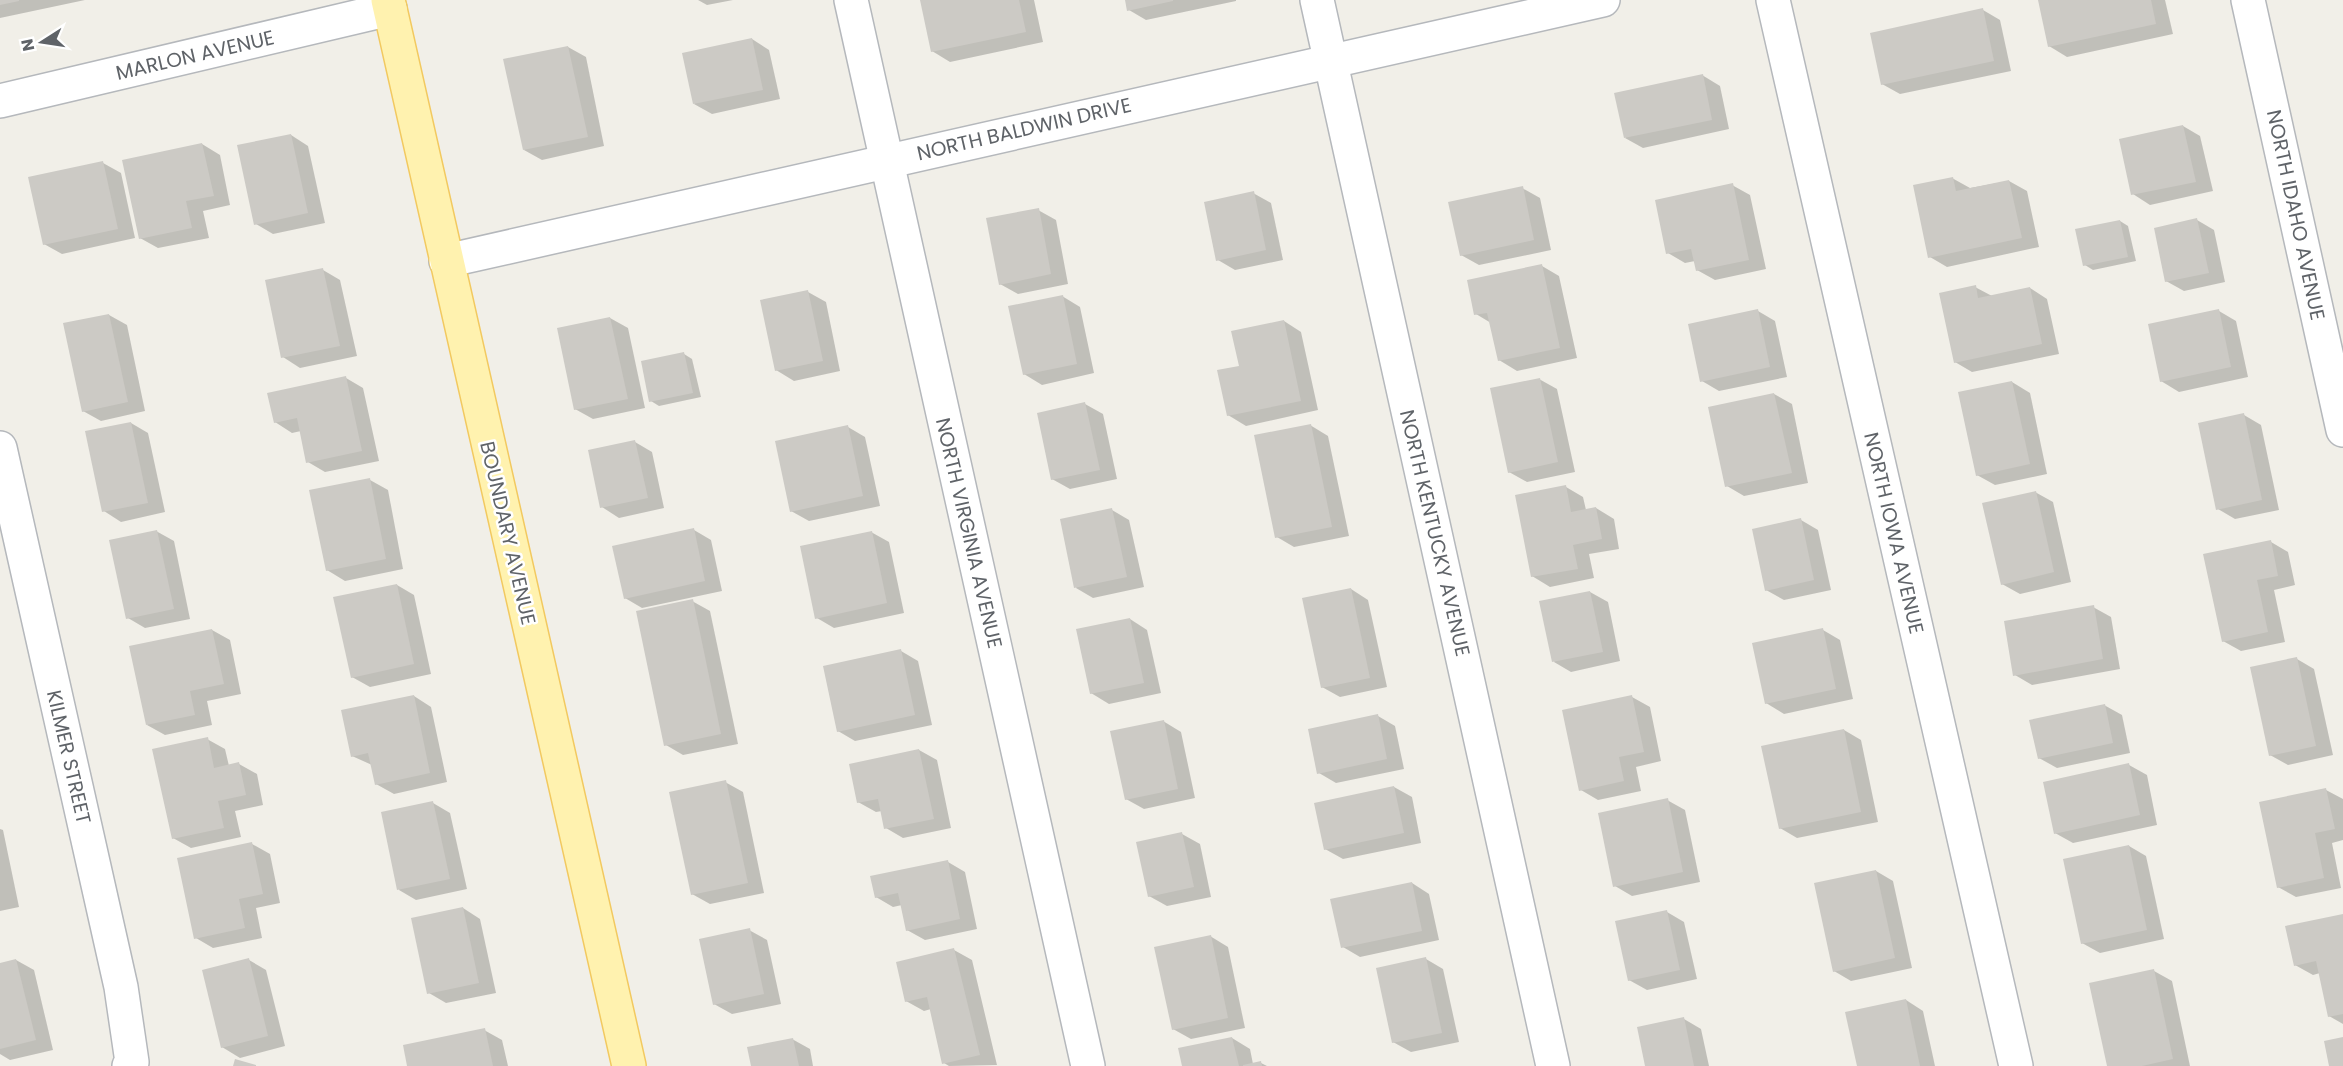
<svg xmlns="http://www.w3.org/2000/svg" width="2343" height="1066" viewBox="0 0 2343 1066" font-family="Poppins,sans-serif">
<rect width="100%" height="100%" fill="#f1efe8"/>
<g fill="#0003">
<path d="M0,0H85L0,18Z"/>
<path d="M698,0H733L707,5Z"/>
<path d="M922,0H1034L1043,42L950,62L932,51Z"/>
<path d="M1127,0H1236V1L1146,20L1129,10Z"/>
<path d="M2039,0H2165L2173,34L2067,57L2049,46Z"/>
<path d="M1983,10L2000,20L2011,71L1900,94L1882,84Z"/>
<path d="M752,39L769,50L780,99L712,114L694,104Z"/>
<path d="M568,47L586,57L604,146L542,160L524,150Z"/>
<path d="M1702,75L1720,86L1729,129L1643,148L1625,138Z"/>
<path d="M2183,126L2200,136L2213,191L2150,205L2133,194Z"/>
<path d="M291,135L308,146L325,223L273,234L256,224Z"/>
<path d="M202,144L220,155L230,205L203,211L209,238L158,248L140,238Z"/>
<path d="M103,163L121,173L135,238L62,254L44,244Z"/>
<path d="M1952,178L1970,188L2009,181L2027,191L2039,247L1947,267L1930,257Z"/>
<path d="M1732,185L1750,195L1766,269L1715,280L1697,270L1695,261L1685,263L1668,253Z"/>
<path d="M1522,188L1540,198L1551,250L1479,265L1461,255Z"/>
<path d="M1253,193L1271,203L1283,260L1235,270L1218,260Z"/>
<path d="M1038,210L1056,220L1068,284L1018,294L1000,284Z"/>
<path d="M2197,220L2214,230L2225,282L2184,291L2166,281Z"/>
<path d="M2120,221L2128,226L2136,261L2093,270L2085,265Z"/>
<path d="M1542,266L1559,276L1577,358L1517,371L1499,360L1491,323L1476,314Z"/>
<path d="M323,270L340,280L357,356L300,368L283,357Z"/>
<path d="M1975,287L1992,296L2030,288L2047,299L2059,354L1972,372L1955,362Z"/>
<path d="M808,292L826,302L840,371L794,381L776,370Z"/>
<path d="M1062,296L1080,307L1094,373L1042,385L1024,374Z"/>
<path d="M1758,311L1775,321L1787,377L1719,391L1702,381Z"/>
<path d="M2219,311L2236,321L2248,377L2179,392L2161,381Z"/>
<path d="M109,315L127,325L145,411L101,421L83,411Z"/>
<path d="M610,318L628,328L645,408L593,419L575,409Z"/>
<path d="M1284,321L1301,332L1318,410L1246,426L1228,415Z"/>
<path d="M684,354L692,359L701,397L659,406L651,401Z"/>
<path d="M346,378L363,388L379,461L325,472L308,462L301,431L292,433L275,422Z"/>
<path d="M1539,379L1557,389L1575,472L1527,482L1509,472Z"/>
<path d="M2012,382L2030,393L2047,474L1995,485L1977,475Z"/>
<path d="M1774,394L1792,404L1808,483L1744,496L1727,486Z"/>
<path d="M1085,404L1103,414L1117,479L1070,489L1052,479Z"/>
<path d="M2244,415L2261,425L2279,510L2235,519L2218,509Z"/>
<path d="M131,423L148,433L165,512L121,522L104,511Z"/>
<path d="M1310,425L1328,436L1349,536L1294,547L1277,537Z"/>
<path d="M848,427L865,437L880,506L809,521L791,511Z"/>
<path d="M635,442L652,452L664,508L619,518L602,507Z"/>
<path d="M370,480L388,490L403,569L345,581L327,570Z"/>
<path d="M1566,487L1583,497L1586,510L1596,508L1614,519L1619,549L1589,554L1594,578L1550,587L1532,576Z"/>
<path d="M2035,492L2053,502L2071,582L2020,594L2002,584Z"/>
<path d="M1112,510L1129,520L1144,587L1093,598L1076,588Z"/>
<path d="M1801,520L1818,530L1831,590L1784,600L1766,590Z"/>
<path d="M694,530L711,540L722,591L642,608L625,598Z"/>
<path d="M156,531L174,541L190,619L145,628L128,618Z"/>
<path d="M871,532L889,542L904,613L834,628L817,618Z"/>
<path d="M2271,542L2288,552L2295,585L2274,590L2285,642L2241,651L2223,641Z"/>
<path d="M397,585L414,595L431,674L370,687L352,677Z"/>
<path d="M1351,589L1368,600L1387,687L1340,697L1322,687Z"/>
<path d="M1590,592L1608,602L1620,661L1571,672L1554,662Z"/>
<path d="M692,601L710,611L738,744L683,755L666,745Z"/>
<path d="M2093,607L2111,617L2120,669L2032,685L2015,675Z"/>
<path d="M1130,619L1147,630L1161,693L1109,704L1091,693Z"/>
<path d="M212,630L230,640L241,694L207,701L212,725L165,735L147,725Z"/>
<path d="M1823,630L1840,640L1853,699L1784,714L1766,703Z"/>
<path d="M901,651L918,661L932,725L855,741L838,731Z"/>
<path d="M2297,659L2314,669L2333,755L2288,765L2270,755Z"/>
<path d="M414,696L431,707L447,782L394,794L376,784L372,765L352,756Z"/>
<path d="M1632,697L1650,707L1661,761L1636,767L1641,791L1598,800L1581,790Z"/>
<path d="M2104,705L2122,715L2130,753L2057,768L2039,758Z"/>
<path d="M1378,716L1395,726L1404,769L1336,783L1319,773Z"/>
<path d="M1163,721L1181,732L1195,798L1144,809L1126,799Z"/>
<path d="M1844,730L1861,740L1878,822L1797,838L1780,828Z"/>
<path d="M207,739L225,749L229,766L239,764L257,774L263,805L235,811L241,837L191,848L173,838Z"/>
<path d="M919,750L937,760L951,828L903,838L886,828L882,811L876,812L858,802Z"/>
<path d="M2129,765L2147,775L2157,825L2073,843L2055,833Z"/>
<path d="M725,782L743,792L764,893L710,904L692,894Z"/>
<path d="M1394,787L1412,797L1421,843L1343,859L1325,849Z"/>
<path d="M2326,790L2343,799V840L2332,843L2341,888L2296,897L2278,887Z"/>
<path d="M1667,800L1685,810L1700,882L1632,896L1615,886Z"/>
<path d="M433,803L450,813L467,889L416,900L399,890Z"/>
<path d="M0,829L3,830L19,907L0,911Z"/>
<path d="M1182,834L1200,844L1211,897L1167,906L1149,896Z"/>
<path d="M252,844L270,854L280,903L256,908L262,938L213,948L196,938Z"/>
<path d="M2129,846L2146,856L2164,939L2100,953L2082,943Z"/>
<path d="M948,862L965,872L977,929L925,940L907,930L902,905L893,907L876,897Z"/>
<path d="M1876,871L1893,881L1912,968L1851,981L1834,971Z"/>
<path d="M1412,883L1429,894L1439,940L1360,957L1343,947Z"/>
<path d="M463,908L480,919L496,993L446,1003L429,993Z"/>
<path d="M1667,912L1684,922L1697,979L1647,990L1629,980Z"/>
<path d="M2343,916V1024L2329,1016L2320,973L2313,975L2295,965Z"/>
<path d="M749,930L767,940L781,1004L732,1014L714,1004Z"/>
<path d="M1210,936L1228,947L1245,1028L1191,1039L1173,1029Z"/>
<path d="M954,950L972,960L997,1065L949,1066L944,1063L931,1009L924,1011L906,1001Z"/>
<path d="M1426,959L1443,969L1459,1042L1411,1052L1393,1042Z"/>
<path d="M16,960L34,970L53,1050L10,1060L0,1054V964Z"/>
<path d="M249,960L266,970L285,1046L240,1058L222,1047Z"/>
<path d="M2154,971L2172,981L2190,1066H2109Z"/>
<path d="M1906,1000L1923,1011L1935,1066H1858Z"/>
<path d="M1684,1019L1701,1029L1709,1066H1646Z"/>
<path d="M484,1030L502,1040L508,1066H409Z"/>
<path d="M1232,1038L1250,1049L1253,1064L1261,1063L1267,1066H1183Z"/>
<path d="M792,1039L810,1049L813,1066H752Z"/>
</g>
<g fill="#cccac5">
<path d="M0,0H19V1L0,5Z"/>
<path d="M920,0H1019L1026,32L931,52Z"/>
<path d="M1125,0H1173V1L1127,11Z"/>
<path d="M2038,0H2151L2156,24L2048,47Z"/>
<path d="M1983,8L1994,61L1881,85L1870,33Z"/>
<path d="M752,38L763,90L693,104L682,53Z"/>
<path d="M568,46L588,137L523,150L503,59Z"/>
<path d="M1703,74L1712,120L1624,138L1614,93Z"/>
<path d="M2183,125L2196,182L2131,195L2119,139Z"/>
<path d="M291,134L308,213L254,225L237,145Z"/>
<path d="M202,143L214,196L186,201L192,228L139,239L122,160Z"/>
<path d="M103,161L118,229L43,245L28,177Z"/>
<path d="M1953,177L1956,191L2009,180L2022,238L1928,258L1913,185Z"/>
<path d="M1733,183L1749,260L1696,271L1691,249L1666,254L1655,200Z"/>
<path d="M1523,186L1534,240L1460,256L1448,202Z"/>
<path d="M1254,191L1266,250L1216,261L1204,202Z"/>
<path d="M1039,208L1051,274L999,285L986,218Z"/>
<path d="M2197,218L2209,273L2165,282L2154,228Z"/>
<path d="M2120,220L2128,257L2083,266L2075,229Z"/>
<path d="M1542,264L1560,348L1498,361L1487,313L1474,315L1467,280Z"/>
<path d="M323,268L340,346L281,358L265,280Z"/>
<path d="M1976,285L1978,298L2030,287L2042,344L1954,363L1939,293Z"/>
<path d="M808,290L823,361L775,371L760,300Z"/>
<path d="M1063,295L1077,364L1023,375L1008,306Z"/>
<path d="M1758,309L1770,367L1700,382L1688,324Z"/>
<path d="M2219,309L2231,367L2160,382L2148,324Z"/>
<path d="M109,314L128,402L82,412L63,323Z"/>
<path d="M610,317L628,399L574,410L557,328Z"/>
<path d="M1284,320L1301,401L1227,416L1217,370L1239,366L1231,331Z"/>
<path d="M684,352L693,393L649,402L641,361Z"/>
<path d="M346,376L362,451L306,463L297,418L274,423L267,393Z"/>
<path d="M1540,378L1558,462L1508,473L1490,388Z"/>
<path d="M2012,381L2030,464L1976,476L1958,392Z"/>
<path d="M1774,393L1792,473L1725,487L1708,407Z"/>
<path d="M1085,402L1100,470L1051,480L1037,413Z"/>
<path d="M2244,413L2262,500L2216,510L2198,423Z"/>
<path d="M131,422L148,503L102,512L85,431Z"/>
<path d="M1311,424L1332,527L1275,538L1254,435Z"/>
<path d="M848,425L863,496L790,512L775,441Z"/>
<path d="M635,440L648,498L600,508L588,450Z"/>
<path d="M370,478L386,559L326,571L309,490Z"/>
<path d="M1566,485L1571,512L1596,507L1602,539L1573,545L1578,569L1531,577L1515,495Z"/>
<path d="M2036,491L2054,572L2001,585L1982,503Z"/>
<path d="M1112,508L1127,577L1074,588L1060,519Z"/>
<path d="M1801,518L1814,580L1765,591L1752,529Z"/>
<path d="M694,528L705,581L624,599L612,546Z"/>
<path d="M157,530L174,609L126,619L109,540Z"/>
<path d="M872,531L887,603L815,619L800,546Z"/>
<path d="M2271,540L2278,576L2257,580L2268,632L2222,642L2203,554Z"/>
<path d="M397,584L414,664L351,678L333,597Z"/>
<path d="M1351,588L1370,678L1321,688L1302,598Z"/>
<path d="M1590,591L1603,652L1552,662L1539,601Z"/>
<path d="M693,599L721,734L664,746L636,611Z"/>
<path d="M2094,605L2103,659L2013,676L2004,621Z"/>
<path d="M1130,618L1144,683L1090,694L1076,629Z"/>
<path d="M1823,628L1836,689L1765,704L1752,643Z"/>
<path d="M212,629L224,684L190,691L195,715L146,725L129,646Z"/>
<path d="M901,649L915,715L837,732L823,666Z"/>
<path d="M2297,657L2316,746L2269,756L2250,667Z"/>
<path d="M414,695L430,773L375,785L368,753L351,757L341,710Z"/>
<path d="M1632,695L1644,752L1619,757L1624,781L1579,791L1562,710Z"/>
<path d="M2105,704L2113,743L2038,759L2029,720Z"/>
<path d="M1378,714L1387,759L1317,774L1308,729Z"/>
<path d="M1164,720L1178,789L1125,800L1110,731Z"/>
<path d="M1844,729L1861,812L1779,829L1761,746Z"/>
<path d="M208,737L214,768L239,762L246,795L218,801L224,828L172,839L152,749Z"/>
<path d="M919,749L934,819L884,829L878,799L857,803L849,764Z"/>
<path d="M2129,763L2140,815L2054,834L2043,782Z"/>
<path d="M726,780L748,883L691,895L669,792Z"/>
<path d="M1394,786L1404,833L1324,850L1314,803Z"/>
<path d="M2326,788L2335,829L2315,833L2324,878L2277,888L2259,802Z"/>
<path d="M1668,798L1683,872L1613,887L1598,813Z"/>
<path d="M433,801L450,879L397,890L381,812Z"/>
<path d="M1182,832L1194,887L1148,897L1136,842Z"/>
<path d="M252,842L263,894L239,899L245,928L194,939L177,858Z"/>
<path d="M2129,845L2147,930L2081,944L2063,859Z"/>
<path d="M948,860L960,919L906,931L898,893L875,898L870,876Z"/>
<path d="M1876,870L1895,958L1833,972L1814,883Z"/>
<path d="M1412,882L1422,931L1341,948L1330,899Z"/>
<path d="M463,907L479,983L427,994L411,918Z"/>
<path d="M1667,910L1680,970L1628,981L1615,921Z"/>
<path d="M2343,914V1014L2328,1017L2316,961L2294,966L2285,926Z"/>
<path d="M750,928L764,994L713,1005L699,939Z"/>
<path d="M1211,935L1228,1018L1172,1030L1154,947Z"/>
<path d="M954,948L980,1055L942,1064L927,997L905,1002L896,962Z"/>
<path d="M1426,957L1442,1033L1392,1043L1376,968Z"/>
<path d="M249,958L268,1036L221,1048L202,970Z"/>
<path d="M16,959L36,1040L0,1049V963Z"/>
<path d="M2154,969L2173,1059L2142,1066H2107L2089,983Z"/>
<path d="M1906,999L1920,1066H1857L1845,1012Z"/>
<path d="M1684,1017L1694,1066H1645L1637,1027Z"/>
<path d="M485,1028L493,1066H407L403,1045Z"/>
<path d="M1232,1037L1239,1066H1182L1178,1048Z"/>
<path d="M2343,1037V1066H2329L2324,1041Z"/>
<path d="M793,1038L799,1066H751L747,1047Z"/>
<path d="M235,1059L256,1065V1066H233Z"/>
<path d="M1261,1061L1262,1066H1243V1065Z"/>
</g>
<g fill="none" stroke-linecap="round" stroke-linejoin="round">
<defs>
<g id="minor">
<path d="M851,0L1088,1066"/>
<path d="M1317,0L1553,1066"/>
<path d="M1773,0L2016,1066"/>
<path d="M2248,0L2343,430"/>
<path d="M0,101L390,9"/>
<path d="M446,261L1603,0"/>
<path d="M0,448L121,987L132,1062L129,1066"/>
</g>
<path id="major" d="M388,0L629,1066"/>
</defs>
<use href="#minor" stroke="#b5b8bc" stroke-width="36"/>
<use href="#major" stroke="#f2c960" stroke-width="36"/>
<use href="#minor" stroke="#fff" stroke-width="33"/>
<use href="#major" stroke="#fff2af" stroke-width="33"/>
</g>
<g text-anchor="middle" stroke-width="5" stroke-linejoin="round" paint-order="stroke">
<g font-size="20" fill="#5f6368" stroke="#fff">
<text transform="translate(195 55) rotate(-13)" y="7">MARLON AVENUE</text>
<text transform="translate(1024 129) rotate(-13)" y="7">NORTH BALDWIN DRIVE</text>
<text transform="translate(2296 215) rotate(78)" y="7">NORTH IDAHO AVENUE</text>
<text transform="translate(508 533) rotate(77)" y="7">BOUNDARY AVENUE</text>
<text transform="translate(969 533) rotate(77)" y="7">NORTH VIRGINIA AVENUE</text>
<text transform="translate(1435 533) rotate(77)" y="7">NORTH KENTUCKY AVENUE</text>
<text transform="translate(1894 533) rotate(77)" y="7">NORTH IOWA AVENUE</text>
<text transform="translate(69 757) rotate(77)" y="7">KILMER STREET</text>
</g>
</g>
<g transform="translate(42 42) rotate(258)" stroke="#ffffff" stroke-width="4.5" paint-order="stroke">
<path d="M0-4.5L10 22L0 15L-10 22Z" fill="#5f6368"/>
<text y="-9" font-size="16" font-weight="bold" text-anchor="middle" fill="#5f6368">N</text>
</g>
</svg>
